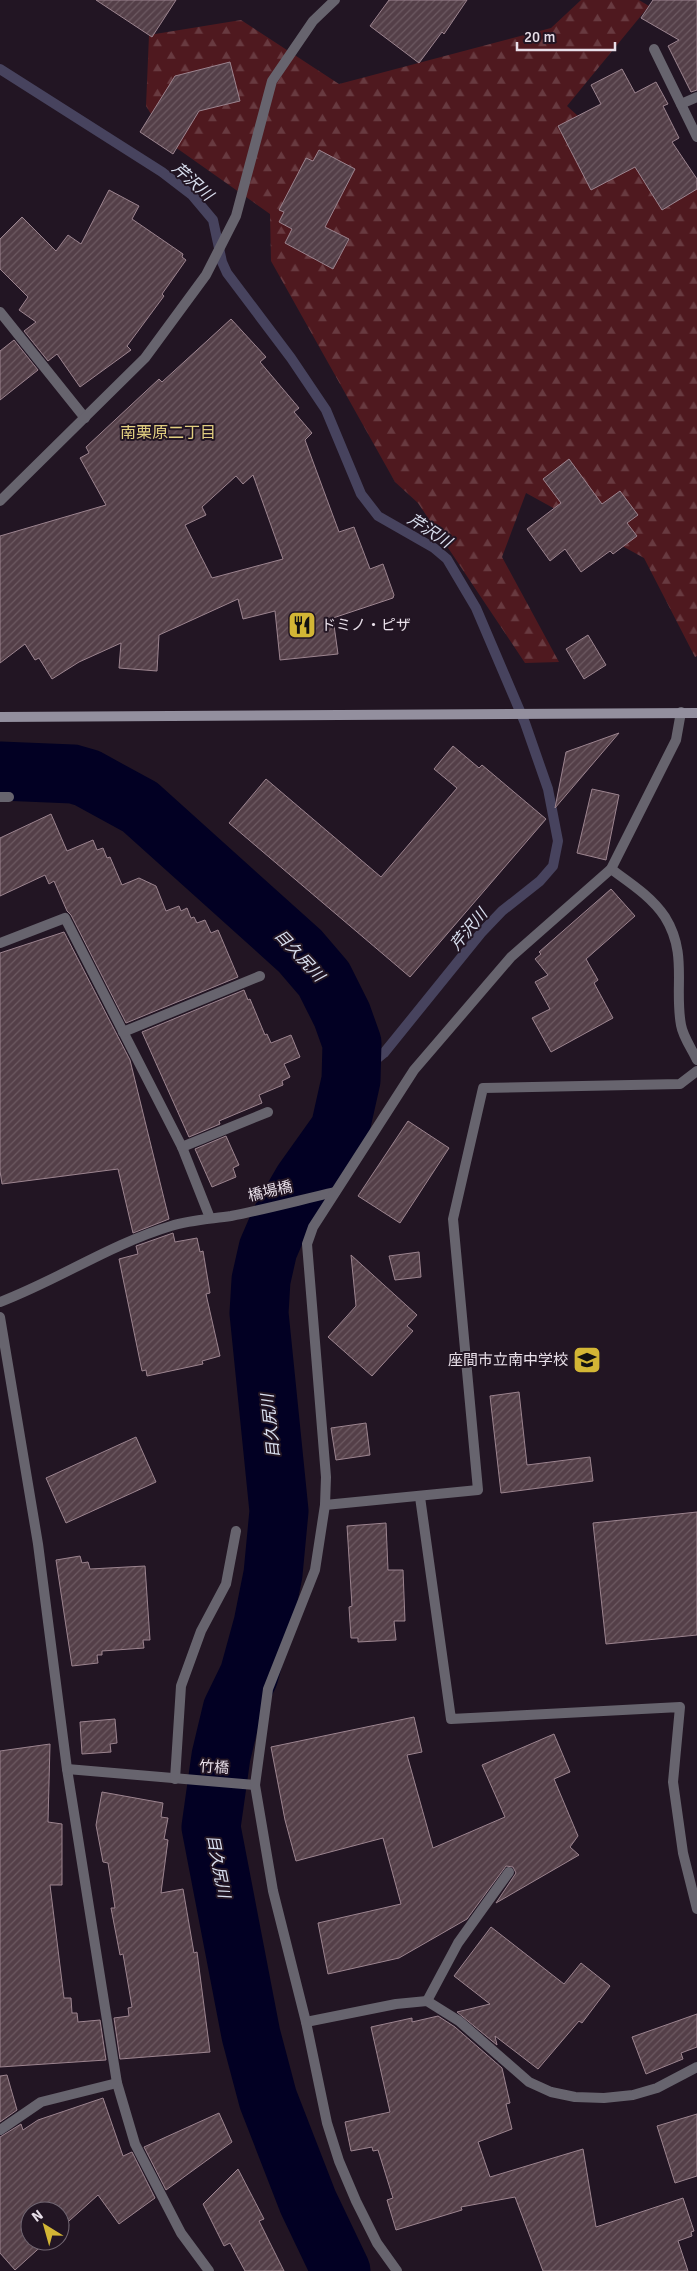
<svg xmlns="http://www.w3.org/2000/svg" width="697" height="2271" viewBox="0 0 697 2271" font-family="Signika,'Noto Sans JP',sans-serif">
<defs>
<pattern id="forest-firs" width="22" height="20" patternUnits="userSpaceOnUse" patternTransform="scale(1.25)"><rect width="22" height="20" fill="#4f191f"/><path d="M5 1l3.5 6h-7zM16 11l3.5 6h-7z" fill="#683a40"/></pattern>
<pattern id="building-hatch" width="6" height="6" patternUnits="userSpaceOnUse" patternTransform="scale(1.25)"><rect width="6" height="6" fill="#543f48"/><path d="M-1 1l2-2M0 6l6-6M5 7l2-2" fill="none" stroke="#6d5a62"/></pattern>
</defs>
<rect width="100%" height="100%" fill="#221523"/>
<path fill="url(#forest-firs)" d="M581,0H639L649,6L567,106L643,175L697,187V656L695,657L644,558L526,493L502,557L559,662L525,663L418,503L395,482L271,261L270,214L168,142L146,106L149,35L241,20L339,84L551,28Z"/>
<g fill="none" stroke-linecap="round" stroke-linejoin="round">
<path stroke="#47435e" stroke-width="10" d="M0,69L162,172L192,195L213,220L222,262L227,273L291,358L326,410L361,494L378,516L434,548L447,559L476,608L525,723L548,789L558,841L553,866L540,881L502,911L481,933L384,1053L351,1080"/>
<path stroke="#020023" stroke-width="59" d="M0,771L73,774L87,778L140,807L300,951L324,979L342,1015L352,1043L351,1080L340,1129L303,1181L281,1219L268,1249L261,1280L259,1313L279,1511L273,1574L263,1624L249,1675L232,1710L221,1756L211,1827L251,2035L268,2099L308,2202L341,2271"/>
</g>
<g fill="url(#building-hatch)" stroke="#9c848f" fill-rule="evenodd">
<path d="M96,0H176L152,37Z"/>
<path d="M389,0H467L444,34L442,32L419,63L370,26Z"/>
<path d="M653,0H697V90L691,92L668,46L679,40L641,18Z"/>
<path d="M230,62L240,101L199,111L173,154L140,132L175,76Z"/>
<path d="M622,69L635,93L656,82L668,104L663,106L679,138L672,142L697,179V189L662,210L635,167L591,190L558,126L601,104L591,85Z"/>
<path d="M319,150L355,169L325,227L349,239L333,269L285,243L292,229L279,222L284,212L279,210L306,158L313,161Z"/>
<path d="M109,190L139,206L132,219L183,254L182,257L186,260L162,294L164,296L127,346L131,350L80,387L57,354L48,361L24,331L36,322L19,310L28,297L0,269V239L22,217L56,251L68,235L81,244Z"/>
<path d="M231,319L266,357L260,362L299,408L294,412L312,433L305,440L339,532L354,527L370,569L383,564L394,595L393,598L333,618L338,654L280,660L275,611L243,619L238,599L159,635L157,671L119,668L121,643L79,662L52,679L39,658L35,660L25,644L0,663V536L106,505L80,458L89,453L86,447L159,379L162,382ZM253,475L283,559L212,578L185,525L206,515L202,507L236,476L243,484Z"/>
<path d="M14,340L38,370L0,400V351Z"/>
<path d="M569,459L602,504L620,491L638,515L627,523L637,536L613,554L610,551L581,572L565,549L550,561L527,529L561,503L543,479Z"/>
<path d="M588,635L606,665L584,679L566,649Z"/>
<path d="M619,733L555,808L566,752Z"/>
<path d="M453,746L479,768L482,765L546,819L410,977L229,823L266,779L381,877L457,788L434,769Z"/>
<path d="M592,789L619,795L606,860L577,853Z"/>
<path d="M51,814L67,851L93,840L97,850L103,848L107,858L110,857L122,885L139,878L156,886L166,911L179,906L181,911L187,908L191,918L194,917L197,923L205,920L211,933L218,930L238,977L126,1023L71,915L67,911L54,881L49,884L45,875L0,896V838Z"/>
<path d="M611,889L635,916L586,959L598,980L594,983L613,1018L551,1052L532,1018L550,1009L535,982L548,975L535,959L541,954L539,952Z"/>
<path d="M64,932L130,1060L169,1219L133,1233L118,1169L2,1184L0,1171V953Z"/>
<path d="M244,990L248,1000L250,999L265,1035L267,1034L271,1043L291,1035L300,1057L284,1064L290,1077L282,1081L283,1085L259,1095L262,1103L219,1121L220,1124L189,1137L142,1032Z"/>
<path d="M408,1121L449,1148L400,1223L358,1196Z"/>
<path d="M226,1136L239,1165L233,1168L236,1177L212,1187L195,1149Z"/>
<path d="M173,1233L175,1242L197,1238L200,1252L203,1251L210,1293L206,1294L220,1356L202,1361L203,1364L147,1376L146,1370L142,1371L119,1259L138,1254L136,1246Z"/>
<path d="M419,1252L421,1277L395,1280L389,1256Z"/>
<path d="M351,1255L417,1315L407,1326L413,1331L372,1376L328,1337L356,1306Z"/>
<path d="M519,1392L527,1465L590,1457L593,1481L501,1493L490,1396Z"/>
<path d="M366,1423L370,1455L336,1460L331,1428Z"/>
<path d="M136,1437L156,1482L66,1523L46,1478Z"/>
<path d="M697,1512V1635L606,1644L593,1523Z"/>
<path d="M386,1523L388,1570H403L405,1621H394L396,1640L358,1642V1638H351L349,1607L352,1606L347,1526Z"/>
<path d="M80,1556L82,1563L88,1562L90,1569L145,1566L150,1640H143L144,1648L102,1651V1655H97L98,1663L72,1666L56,1560Z"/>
<path d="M414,1717L422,1752L407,1755L433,1848L505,1817L482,1765L554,1734L570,1772L554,1779L578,1836L570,1847L579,1855L496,1903L516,1873L513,1867L506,1866L467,1919L399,1958L328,1974L318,1923L401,1904L383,1838L296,1861L285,1820L271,1747Z"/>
<path d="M115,1719L117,1743L110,1744L111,1752L82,1754L80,1722Z"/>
<path d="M50,1744L48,1822L62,1824V1885H50L64,1998H71L72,2013H77L78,2022L100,2020L106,2060L0,2067V1751Z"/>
<path d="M102,1792L163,1803L161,1817L168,1818L164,1839L168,1840L161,1893L183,1889L194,1953L197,1952L210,2052L120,2059L114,2018L129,2016L128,2008L132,2007L123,1954L120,1955L111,1908H115L108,1863L103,1862L96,1825Z"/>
<path d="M491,1927L564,1984L581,1963L610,1986L582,2023L579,2021L538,2069L495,2036L497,2045L457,2012L490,2004L454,1976Z"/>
<path d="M697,2014V2047L681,2053L683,2059L646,2074L632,2037Z"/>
<path d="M438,2016L455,2027L502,2068L510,2103L506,2104L512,2129L478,2142L490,2177L583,2149L596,2227L683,2198L694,2231L691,2232L692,2236L678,2241L688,2271H543L515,2197L461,2207L462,2210L396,2230L387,2200L393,2198L378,2150L373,2151L372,2147L351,2151L345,2122L390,2112L371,2027L412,2018V2022Z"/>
<path d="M7,2075L17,2110L0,2122V2076Z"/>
<path d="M103,2098L123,2156L132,2152L155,2198L119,2224L98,2195L60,2229V2211H30V2241H47L15,2270L0,2253V2137L21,2124L23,2130L38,2120Z"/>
<path d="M219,2113L232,2142L166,2190L144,2147Z"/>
<path d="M697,2114V2176L675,2183L657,2126Z"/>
<path d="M238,2169L264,2219L259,2221L284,2271H245L230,2243L224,2246L203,2204Z"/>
</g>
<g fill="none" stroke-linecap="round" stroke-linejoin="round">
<g stroke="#67646e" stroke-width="10">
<path d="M654,49L697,137"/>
<path d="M0,312L85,418"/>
<path d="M0,943L65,918L182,1147L210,1218"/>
<path d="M123,1032L260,976"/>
<path d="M182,1147L268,1112"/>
<path d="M427,2001L458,1943L509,1872"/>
<path d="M0,2130L41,2102L117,2083"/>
</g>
<g stroke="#67646e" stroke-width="10">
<path d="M681,104L697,97"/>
<path d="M0,501L145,358L206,275L236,216L272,81L313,21L335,0"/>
<path d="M0,797H9"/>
<path d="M611,869C630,883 652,897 665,917C688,954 674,987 681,1025C683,1037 692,1049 697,1060"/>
<path d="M0,1302C58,1280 111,1244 171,1226C190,1220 211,1219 231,1216C266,1209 300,1200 335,1192"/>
<path d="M0,1317L38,1544L67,1769L117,2083L135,2144L181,2233L209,2271"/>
<path d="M420,1497L451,1719L680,1707L673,1782L683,1853L697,1909"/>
<path d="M325,1505L478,1490L453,1219L483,1088L680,1084L697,1071"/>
<path d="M67,1769L255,1785"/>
<path d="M175,1779L181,1686L201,1631L226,1584L236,1531"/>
<path d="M306,2022L396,2004L427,2001L459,2021L529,2082L551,2092L575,2097L604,2098L633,2095L657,2088L697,2067"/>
<path d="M397,2271L377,2243L356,2201L339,2161L327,2123L306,2022L273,1891L255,1785L268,1689L315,1570L325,1505L326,1477L307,1244L313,1227L414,1070L511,957L611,869L676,740L681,712"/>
</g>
<path stroke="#938f9e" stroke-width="10" d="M0,717L697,713"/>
</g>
<defs>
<symbol id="restaurant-square" viewBox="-11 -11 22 22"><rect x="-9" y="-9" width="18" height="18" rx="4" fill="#d3b635" stroke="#221523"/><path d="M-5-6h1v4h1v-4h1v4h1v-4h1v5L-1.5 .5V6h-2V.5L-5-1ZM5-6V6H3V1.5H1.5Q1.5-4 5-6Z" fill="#111"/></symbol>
<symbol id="school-square" viewBox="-11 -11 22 22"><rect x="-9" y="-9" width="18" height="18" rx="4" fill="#d3b635" stroke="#221523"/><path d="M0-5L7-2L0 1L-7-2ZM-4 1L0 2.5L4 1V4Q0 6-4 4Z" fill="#111"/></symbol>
</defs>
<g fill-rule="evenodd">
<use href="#restaurant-square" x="286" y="609" width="32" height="32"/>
<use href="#school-square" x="571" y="1344" width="32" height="32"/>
</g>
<g text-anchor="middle" stroke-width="4" stroke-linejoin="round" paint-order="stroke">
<g font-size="15" fill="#e8dfe9" stroke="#221523" text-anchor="start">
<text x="321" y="630">ドミノ・ピザ</text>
<text x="568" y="1365" text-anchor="end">座間市立南中学校</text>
</g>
<g font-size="15" fill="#e8dfe9" stroke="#221523">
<text transform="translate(270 1191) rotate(-13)" y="5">橋場橋</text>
<text transform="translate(214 1767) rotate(4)" y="5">竹橋</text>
</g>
<g font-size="16" font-style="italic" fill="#dae0f0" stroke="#221523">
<text transform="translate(193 181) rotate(42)" y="6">芹沢川</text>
<text transform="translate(430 530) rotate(33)" y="6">芹沢川</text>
<text transform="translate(468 929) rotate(-50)" y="6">芹沢川</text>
<text transform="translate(300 955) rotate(47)" y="6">目久尻川</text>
<text transform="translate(270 1426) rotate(-96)" y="6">目久尻川</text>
<text transform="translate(219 1866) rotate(79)" y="6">目久尻川</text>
</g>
<g font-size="16" fill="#e1ce80" stroke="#221523">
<text x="168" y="438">南栗原二丁目</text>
</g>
</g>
<g transform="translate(45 2226) rotate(323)"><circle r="24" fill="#221523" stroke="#716672"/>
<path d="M0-4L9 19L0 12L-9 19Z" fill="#d3b635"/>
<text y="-8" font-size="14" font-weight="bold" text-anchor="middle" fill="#e8dfe9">N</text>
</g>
<path d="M517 42v8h98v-8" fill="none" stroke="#e8dfe9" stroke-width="2.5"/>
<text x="524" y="42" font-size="15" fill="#e8dfe9" stroke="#221523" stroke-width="4" paint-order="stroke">20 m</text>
</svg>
